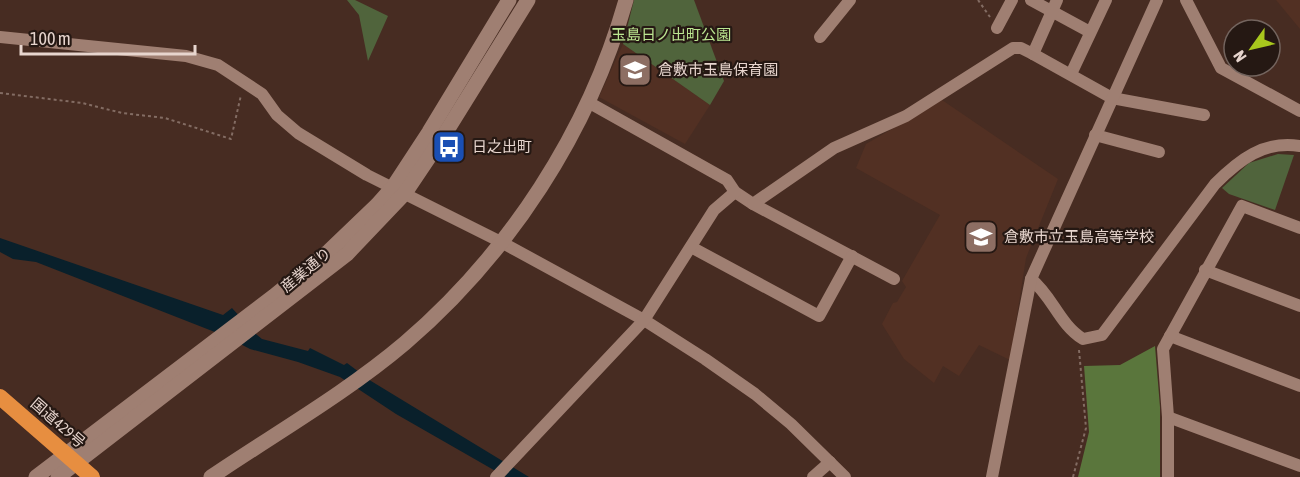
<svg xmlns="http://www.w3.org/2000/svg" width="1300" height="477" viewBox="0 0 1300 477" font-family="'Asap Condensed','Noto Sans JP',sans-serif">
<rect width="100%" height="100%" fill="#472c22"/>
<g fill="#523023">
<path d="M1276,0H1300V29Z"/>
<path d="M623,44L710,105L685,144L599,97Z"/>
<path d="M942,100L1058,179L1026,258L1010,360L979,345L959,376L943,366L934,383L904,359L882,324L893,303L897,302L906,287L902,281L940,215L856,168L866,144Z"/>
</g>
<g fill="#50643c">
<path d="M347,0H355L388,16L368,61L359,15Z"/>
<path d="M634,0H694L724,81L710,105L623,44Z"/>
<path d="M1278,154L1294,155L1275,210L1229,194L1222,188L1249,163Z"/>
</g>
<path fill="#5a763c" d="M1155,346L1160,407V477H1078L1089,432L1084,366L1120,365Z"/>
<path fill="#09202b" d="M0,238L223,315L232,308L241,318V322L262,339L308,351L310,348L344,365L347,363L371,381L529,477H506L396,414L340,377L298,362L250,349L225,336L36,262L13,259L0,252Z"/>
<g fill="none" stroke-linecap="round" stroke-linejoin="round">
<g stroke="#836c63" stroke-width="2" stroke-dasharray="3 3" stroke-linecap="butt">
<path d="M978,0L990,17"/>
<path d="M0,93L82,103L122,113L165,118L231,139L241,95"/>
<path d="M1073,477L1086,428L1079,350"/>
</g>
<g stroke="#9f7f72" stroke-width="12">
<path d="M1031,0L1090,32"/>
<path d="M1186,0L1221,68L1300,111"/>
<path d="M997,28L1012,0"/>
<path d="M0,37L186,56L218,65L262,94L277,115L298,133L367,175L501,242L644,320L705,359L755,394L791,424L845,477"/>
<path d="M820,37L850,0"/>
<path d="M1033,54L1057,0"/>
<path d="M1071,74L1106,0"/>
<path d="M588,102L727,180L735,192L753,204L834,148L906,116L1013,48H1021L1033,54L1112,98L1204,115"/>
<path d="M1095,135L1159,152"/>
<path d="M753,204L894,279"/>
<path d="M691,247L819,316L852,256"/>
<path d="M1205,270L1300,306"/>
<path d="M1031,279C1053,297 1059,324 1083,339L1102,335L1215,184C1239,160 1264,140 1300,146"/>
<path d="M1170,336L1300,386"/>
<path d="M1168,417L1300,466"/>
<path d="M496,477L644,320L714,210L735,192"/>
<path d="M813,477L830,462"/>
<path d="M992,477L1031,279L1157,0"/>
<path d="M1168,477V417L1163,349L1242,206L1300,228"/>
</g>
<g stroke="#9f7f72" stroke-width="15">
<path d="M36,477L274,296L329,251L377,205L393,187L429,132L509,0"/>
<path d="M58,477L347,254L405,193L446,132L528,0"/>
<path d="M211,477C276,433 346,393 405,343C509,254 589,131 626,0"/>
</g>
<path stroke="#e78e40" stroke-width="16" d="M0,397L92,477"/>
</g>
<defs>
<symbol id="school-square" viewBox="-11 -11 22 22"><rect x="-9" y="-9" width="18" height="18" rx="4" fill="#8d6e63" stroke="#251813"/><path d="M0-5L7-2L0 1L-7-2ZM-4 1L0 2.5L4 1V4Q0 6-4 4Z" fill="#fff"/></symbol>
<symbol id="bus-square" viewBox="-11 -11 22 22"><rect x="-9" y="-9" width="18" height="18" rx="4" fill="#1a4fb4" stroke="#251813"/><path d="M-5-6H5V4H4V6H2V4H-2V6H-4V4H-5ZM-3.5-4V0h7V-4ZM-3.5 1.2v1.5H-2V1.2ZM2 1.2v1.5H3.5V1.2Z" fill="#fff"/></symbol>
</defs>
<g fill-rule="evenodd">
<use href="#school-square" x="616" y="51" width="38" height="38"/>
<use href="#bus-square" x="430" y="128" width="38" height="38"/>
<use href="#school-square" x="962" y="218" width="38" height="38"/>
</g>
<g text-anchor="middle" stroke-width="4.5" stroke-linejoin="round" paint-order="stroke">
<g font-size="15" fill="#bbe691" stroke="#251813">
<text x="671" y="40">玉島日ノ出町公園</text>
</g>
<g font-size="15" fill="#e7d5ce" stroke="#251813" text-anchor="start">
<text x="658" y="75">倉敷市玉島保育園</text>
<text x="472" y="152">日之出町</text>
<text x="1004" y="242">倉敷市立玉島高等学校</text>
</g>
<g font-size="15" fill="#e7d5ce" stroke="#251813">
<text transform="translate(306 270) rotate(-40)" y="5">産業通り</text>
<text transform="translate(58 423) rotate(41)" y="5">国道429号</text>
</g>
</g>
<g transform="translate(1252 48) rotate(236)"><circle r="28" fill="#251813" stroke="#73645e" stroke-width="1.5"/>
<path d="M0-4.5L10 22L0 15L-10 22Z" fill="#a8c71d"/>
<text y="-9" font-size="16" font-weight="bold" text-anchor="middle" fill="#e7d5ce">N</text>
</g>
<path d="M21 45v9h174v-9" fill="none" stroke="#e7d5ce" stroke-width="3"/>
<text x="30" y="45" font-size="18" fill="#e7d5ce" stroke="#251813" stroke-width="4.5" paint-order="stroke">100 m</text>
</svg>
